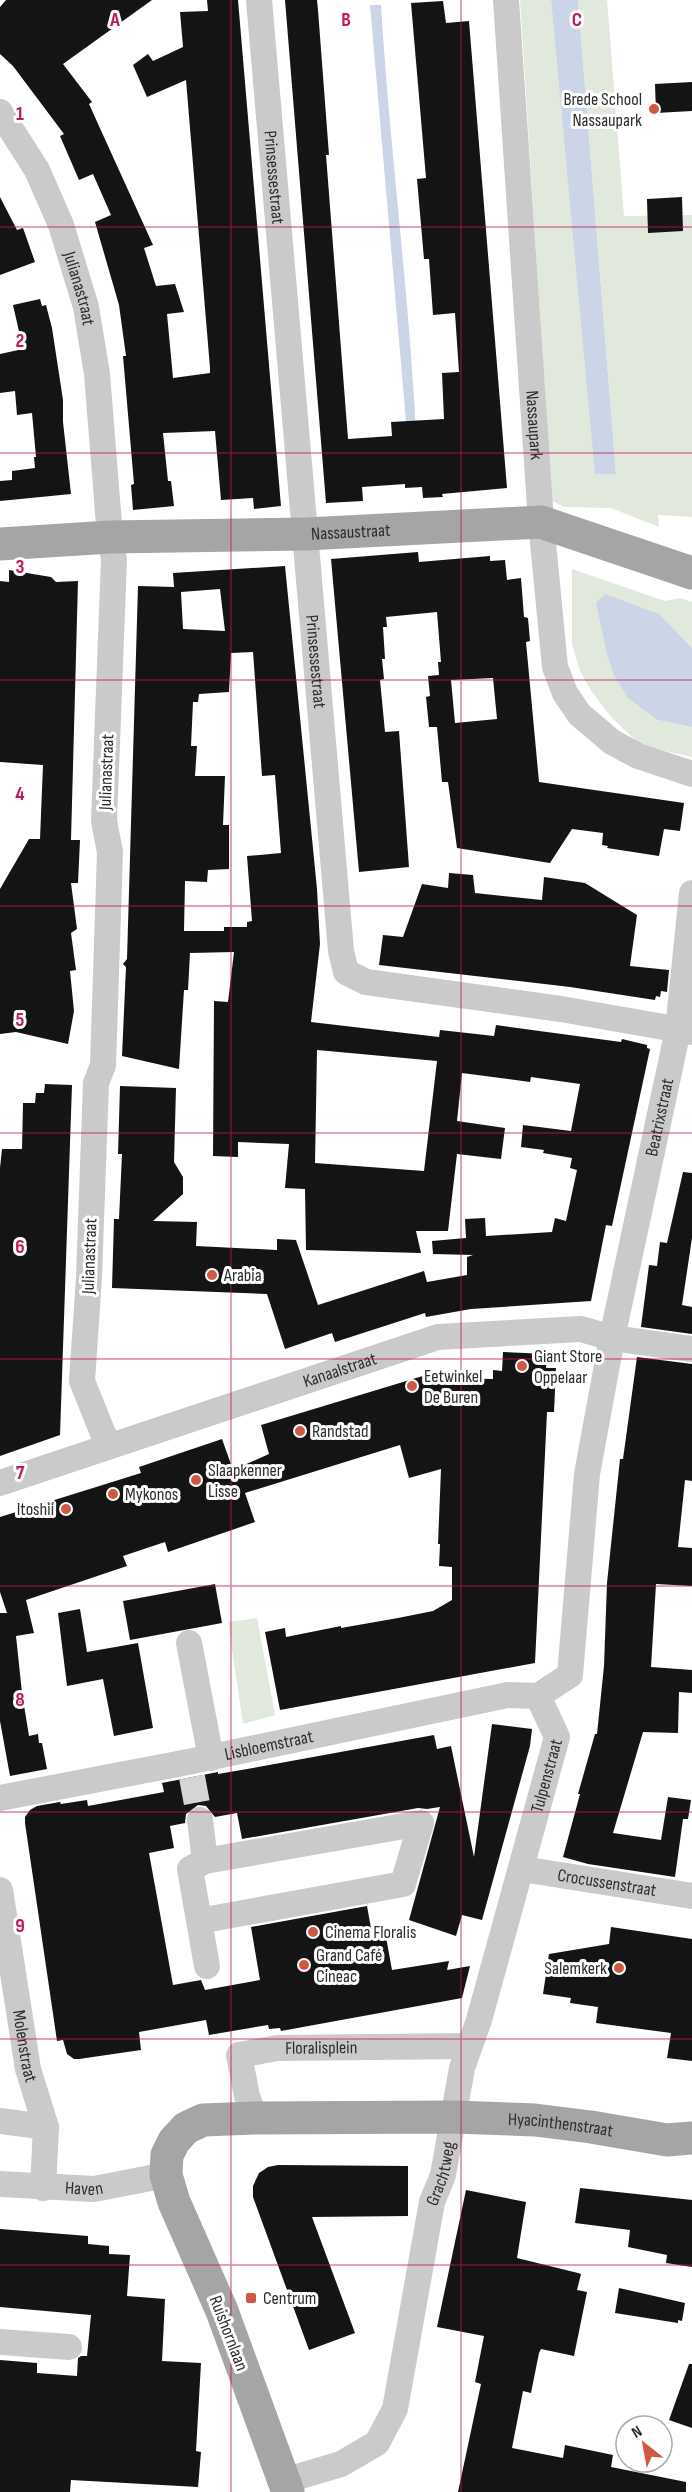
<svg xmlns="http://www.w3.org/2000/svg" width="692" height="2492" viewBox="0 0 692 2492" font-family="'Sofia Sans Condensed',sans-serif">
<rect width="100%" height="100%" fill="#fff"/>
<g fill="#e0e9dc">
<path d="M520,0H551L596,474L616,473L578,0H607L624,216L692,215V517L658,515L659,527L611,508L564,507L552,501Z"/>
<path d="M572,569L665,601L680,598L692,602V648L658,614V720L692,727V757L642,746L612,718L592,692L580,671L572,644Z"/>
<path d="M257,1618L275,1715L243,1724L228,1622Z"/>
</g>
<g fill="#cbd5e7">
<path d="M551,0H578L616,474H595Z"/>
<path d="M370,5H381C390,155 411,305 417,455L409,456Z"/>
<path d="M605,594L659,614L692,648V727L658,720L628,698L614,675L607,654L596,603Z"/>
</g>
<g fill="#141414" fill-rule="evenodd">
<path d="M6,0H152L63,64L92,102L89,104L153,245L144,248L156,286L175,284L184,312L167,314L173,378L210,373V368L186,80L147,97L133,65L148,54L153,61L183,47L180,12L208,11L207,0H238L281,506L254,509L253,498L221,500L215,431L163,433L168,481H171L174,506L133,510L131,485L134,484L123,356H126L119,305L95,222L111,215L93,174L79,180L60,136L64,134L13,66L0,54V7Z"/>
<path d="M285,0H317L318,10L329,155H326L348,439L392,436L391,422L444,419L442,373L459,372L455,313L433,315L429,259H424L417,179L426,178L411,3L443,1L446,23L469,21L507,488L442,494L443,497L423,498L422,487L405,488V484L362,487L363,501L326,503Z"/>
<path d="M692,82V111L656,113L655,84Z"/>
<path d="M0,197L17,230L23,228L35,262L0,275Z"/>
<path d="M682,197L683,231L648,233L647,199Z"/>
<path d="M40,299L42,306L46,305L52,328L63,400V422L71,494L0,501V481L12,480V471L35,468L34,457H36L32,413L17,415L15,391L0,393V354L23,349L13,305Z"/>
<path d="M418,552L419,562L490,556V561L505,560L507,580L521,578L524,617L528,618L530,641L526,642L539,782L684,803L680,831L664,829L659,856L607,848L608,846L602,845L603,833L572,829L550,863L457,848L448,782H442L437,727H429L426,697L430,696L428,676L439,675L438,662H441L437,612L386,617L387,627H383L385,659H382L384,679L380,680L385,732L399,731L409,867L359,872L331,559ZM493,678L497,719L455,723L451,680Z"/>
<path d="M285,566L317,889L320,944L311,1022L439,1037L440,1030L494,1036L496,1025L621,1042L622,1039L647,1045V1048L650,1049L612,1226L606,1225L591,1301L471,1309L426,1317L425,1313L335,1342L332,1333L285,1349L267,1294L112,1288L114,1219H119L122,1154H118L120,1086L176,1088L174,1162L183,1177V1194L153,1221L197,1222L196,1246L277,1250V1239L296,1240L318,1305L424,1271L427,1282L467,1275V1257L473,1255L433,1254L432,1241L466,1238L465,1219L485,1218L486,1236L552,1232L555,1218L566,1221L577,1170L570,1168L572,1158L543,1153L544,1150L521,1147L523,1125L571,1131L580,1084L531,1077L530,1082L462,1073L457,1121L505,1128L501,1159L457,1154L448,1231H416L421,1253L306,1250L305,1189L285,1188L289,1144L238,1142V1157L213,1156L214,1001L228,1002L234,952L190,953L188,990H184L179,1069L122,1056L126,967L123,964L127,959L138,586L174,587L173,573ZM220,589L225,631L183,629L181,592ZM253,652L262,776L275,775L281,853L247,856L252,921L247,922V927H224V931H184L185,881L207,882L208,870L229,869V825H223L225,776H195L197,746H191L193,702H198L199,694L229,692L231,653ZM317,1050L437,1061L424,1171L315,1163Z"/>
<path d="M9,570L51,577L56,582L78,581L71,840H80L78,883H71L77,929L71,933L76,970L70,971L74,1011L68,1044L16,1032L0,1034V889L29,839H40L43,765L0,762V581L9,582Z"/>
<path d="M449,873L473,875L475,893L542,900L544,877L585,883L637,915L630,966L669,970L667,992L661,991L660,997L656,996L655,1000L570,987L379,965L383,935L403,937L422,884L448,888Z"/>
<path d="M45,1084L72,1085L60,1435L0,1456V1168L2,1149H22L23,1103H35L36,1093H44Z"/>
<path d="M683,1172L692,1173V1238L682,1305L692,1307V1334L641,1327L649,1265L657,1266L660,1242L667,1243Z"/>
<path d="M503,1352L547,1354L546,1368H556L554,1412H547L535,1663L280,1710L265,1632L285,1628L286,1637L341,1626V1628L398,1618L433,1611L452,1600V1567L439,1566L440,1544H438L441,1469L409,1478L400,1445L245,1493L255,1522L168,1552L165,1542L123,1556L127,1566L26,1600L34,1633L16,1636L22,1693L29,1736L38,1734L39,1743H42L47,1769L10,1776L0,1721V1613H7L0,1592V1517L141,1473L139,1467L222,1439L233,1470L269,1454L261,1425L436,1372L438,1378L493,1379V1370L502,1371Z"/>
<path d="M637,1357L692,1364V1481L685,1480L678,1547L692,1548V1586L656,1584L651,1667L692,1670V1693L679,1692L678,1733L643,1732L613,1833L661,1840L668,1797L691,1800L688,1819H683L675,1877L588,1864L563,1857L580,1794H578L595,1734H597L604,1666L607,1583L620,1459H623Z"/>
<path d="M215,1584L222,1623L130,1640L123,1601Z"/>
<path d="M80,1609L87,1652L138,1643L153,1728L114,1736L103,1679L67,1686L58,1613Z"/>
<path d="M492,1724L532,1729L530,1746L482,1920L462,1915L456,1936L409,1920L440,1807L427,1809L418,1808L242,1839L237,1813L215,1817L206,1806L198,1805L186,1814L185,1823L170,1826L174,1848L149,1853L173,1985L201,1980L205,1990L260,1980L251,1927L367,1906L371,1928L384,1926L392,1970L449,1961L447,1970L470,1966L462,1998L281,2031L280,2028L269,2029L268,2025L209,2035L206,2020L139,2032L141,2050L79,2059H74L67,2054L63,2040L57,2041L25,1823V1817L30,1810L37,1806L60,1802L61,1804L87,1800L88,1806L164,1792L162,1783L218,1772V1774L253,1768L434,1735L437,1749L451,1746L474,1857Z"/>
<path d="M611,1927L692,1939V2061L667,2058L671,2033L596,2023L598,2007L570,2003L571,1998L543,1994L549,1954L609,1944Z"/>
<path d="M278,2165L408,2166V2216L312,2217L355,2333L309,2350L253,2197V2186L259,2173L268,2167Z"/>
<path d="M580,2188L692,2200V2267L666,2263L667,2255L628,2247L630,2230L575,2223Z"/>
<path d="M466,2190L526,2202L517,2258L578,2273L581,2274L577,2290L587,2292L574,2356L541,2349L539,2353L531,2393L523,2391L512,2448L563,2458L565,2445L613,2455L611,2467L686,2482V2492H458L481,2384L475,2382L484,2336L437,2327Z"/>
<path d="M0,2229L88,2236V2244L109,2246V2254L130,2255L127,2296L165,2299L162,2361L201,2363L196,2451L201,2452L198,2487L71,2480L70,2492H0V2360L37,2363V2373L77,2376L78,2358L81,2356H87L91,2315L0,2307Z"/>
<path d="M619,2288L685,2303L682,2321L678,2320V2323L615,2313Z"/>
<path d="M689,2364H692V2428L669,2420Z"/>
</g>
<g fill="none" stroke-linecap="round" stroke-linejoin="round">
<path stroke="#d5d5d5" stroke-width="26" stroke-dasharray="26 13" stroke-linecap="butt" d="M192,1777L200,1820"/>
<g stroke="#cacaca" stroke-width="26">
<path id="s1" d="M259,0L341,951L346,972L366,982L561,1009L692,1032"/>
<path id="s2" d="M506,0L541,522L555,667L565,693L579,714L612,742L638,756L692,774"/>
<path id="s3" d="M0,112L37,170L61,225L86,307L97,374L110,537L114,559L104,821L110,852L103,1065L96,1083L89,1277L82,1381L108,1446"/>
<path id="s4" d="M0,1483L438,1337L581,1329L612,1338L692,1349"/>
<path d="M189,1643L211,1758"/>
<path id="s5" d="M538,1696L570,1675L587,1474L612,1338L678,1030L692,893"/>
<path id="s6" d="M0,1798L188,1762L508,1695L538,1696"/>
<path d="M200,1820L205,1861"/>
<path id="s7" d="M522,1869L692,1896"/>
<path id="s8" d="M0,1890L28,2069L46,2127L43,2188"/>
<path d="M199,1921L403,1884L421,1823L205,1861L190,1869L207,1966"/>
<path id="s9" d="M255,2118L247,2096L239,2055L277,2048L468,2046"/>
<path d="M0,2121L46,2127"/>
<path id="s10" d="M0,2184L94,2189L166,2175"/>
<path d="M0,2342L69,2347"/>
<path id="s11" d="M284,2481L341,2464L377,2443L395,2409L432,2202L443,2175L462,2068L479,2020L557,1737L538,1696"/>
</g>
<g stroke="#a5a5a5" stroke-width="33">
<path id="s12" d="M0,544L110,537L306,534L541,522L692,573"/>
<path id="s13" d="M288,2492L222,2311L174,2202L166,2175L167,2155L174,2141L186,2128L203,2120L255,2118L453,2117L535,2120L591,2127L667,2140L692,2138"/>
</g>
</g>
<path fill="none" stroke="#c2185b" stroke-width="1.5" stroke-opacity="0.55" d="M231,0V2492M461,0V2492M0,227H692M0,453H692M0,680H692M0,906H692M0,1133H692M0,1359H692M0,1586H692M0,1812H692M0,2039H692M0,2265H692"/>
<g fill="#d05943" stroke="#fff" stroke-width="2">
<circle cx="654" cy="109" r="6"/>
<circle cx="212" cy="1275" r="6"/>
<circle cx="522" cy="1366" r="6"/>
<circle cx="412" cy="1386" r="6"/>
<circle cx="300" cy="1431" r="6"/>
<circle cx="196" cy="1480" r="6"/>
<circle cx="113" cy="1494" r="6"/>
<circle cx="66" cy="1509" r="6"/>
<circle cx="313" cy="1932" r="6"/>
<circle cx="304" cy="1965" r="6"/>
<circle cx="619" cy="1968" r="6"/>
<rect x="245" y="2292" width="12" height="12" rx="3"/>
</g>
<g text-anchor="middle" stroke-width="6" stroke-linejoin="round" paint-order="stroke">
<g font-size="18" fill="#2d2d2d" stroke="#fff" text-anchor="start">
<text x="642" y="105" text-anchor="end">Brede School<tspan x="642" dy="21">Nassaupark</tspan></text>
<text x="224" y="1281">Arabia</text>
<text x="534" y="1362">Giant Store<tspan x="534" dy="21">Oppelaar</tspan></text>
<text x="424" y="1382">Eetwinkel<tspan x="424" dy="21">De Buren</tspan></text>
<text x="312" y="1437">Randstad</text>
<text x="208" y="1476">Slaapkenner<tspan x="208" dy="21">Lisse</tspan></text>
<text x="125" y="1500">Mykonos</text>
<text x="54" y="1515" text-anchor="end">Itoshii</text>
<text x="325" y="1938">Cinema Floralis</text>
<text x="316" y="1961">Grand Café<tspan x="316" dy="21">Cineac</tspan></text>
<text x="607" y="1974" text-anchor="end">Salemkerk</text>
<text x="263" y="2304">Centrum</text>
</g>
<g font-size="18" fill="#2d2d2d" stroke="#fff">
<text dy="6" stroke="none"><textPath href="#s1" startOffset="178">Prinsessestraat</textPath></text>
<text dy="6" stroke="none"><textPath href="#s3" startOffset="195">Julianastraat</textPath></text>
<text dy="6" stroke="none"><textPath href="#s2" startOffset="426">Nassaupark</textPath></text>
<text dy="6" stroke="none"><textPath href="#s12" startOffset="351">Nassaustraat</textPath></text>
<text dy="6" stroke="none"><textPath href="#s1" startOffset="664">Prinsessestraat</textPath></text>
<text transform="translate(106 772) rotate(-88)" y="6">Julianastraat</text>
<text dy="6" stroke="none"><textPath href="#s5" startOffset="604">Beatrixstraat</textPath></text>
<text transform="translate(89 1256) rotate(-88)" y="6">Julianastraat</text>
<text dy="6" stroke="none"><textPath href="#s4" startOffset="358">Kanaalstraat</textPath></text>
<text dy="6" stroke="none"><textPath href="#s6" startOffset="274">Lisbloemstraat</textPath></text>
<text dy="6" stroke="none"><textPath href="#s11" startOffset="792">Tulpenstraat</textPath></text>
<text dy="6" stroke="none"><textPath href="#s7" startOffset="86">Crocussenstraat</textPath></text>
<text dy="6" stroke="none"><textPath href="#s8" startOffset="158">Molenstraat</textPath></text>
<text dy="6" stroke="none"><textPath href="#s9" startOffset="148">Floralisplein</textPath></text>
<text dy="6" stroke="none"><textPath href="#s13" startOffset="770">Hyacinthenstraat</textPath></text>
<text dy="6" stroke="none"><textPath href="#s11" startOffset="380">Grachtweg</textPath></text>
<text dy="6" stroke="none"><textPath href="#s10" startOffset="84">Haven</textPath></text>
<text transform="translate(229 2333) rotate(69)" y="6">Ruishornlaan</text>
</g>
</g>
<g font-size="20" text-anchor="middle" font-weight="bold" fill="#c2185b" stroke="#fff" stroke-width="6" stroke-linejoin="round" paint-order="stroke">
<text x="115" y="26">A</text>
<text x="346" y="26">B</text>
<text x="577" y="26">C</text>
<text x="20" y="120">1</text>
<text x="20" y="347">2</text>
<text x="20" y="573">3</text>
<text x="20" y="800">4</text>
<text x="20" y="1026">5</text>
<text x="20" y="1253">6</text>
<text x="20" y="1479">7</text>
<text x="20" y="1706">8</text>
<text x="20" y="1932">9</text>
</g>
<g transform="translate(644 2444) rotate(329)"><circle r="28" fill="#ffffff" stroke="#ababab" stroke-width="1.5"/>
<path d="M0-4.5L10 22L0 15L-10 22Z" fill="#d05943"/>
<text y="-9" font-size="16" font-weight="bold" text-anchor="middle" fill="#2d2d2d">N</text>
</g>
</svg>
